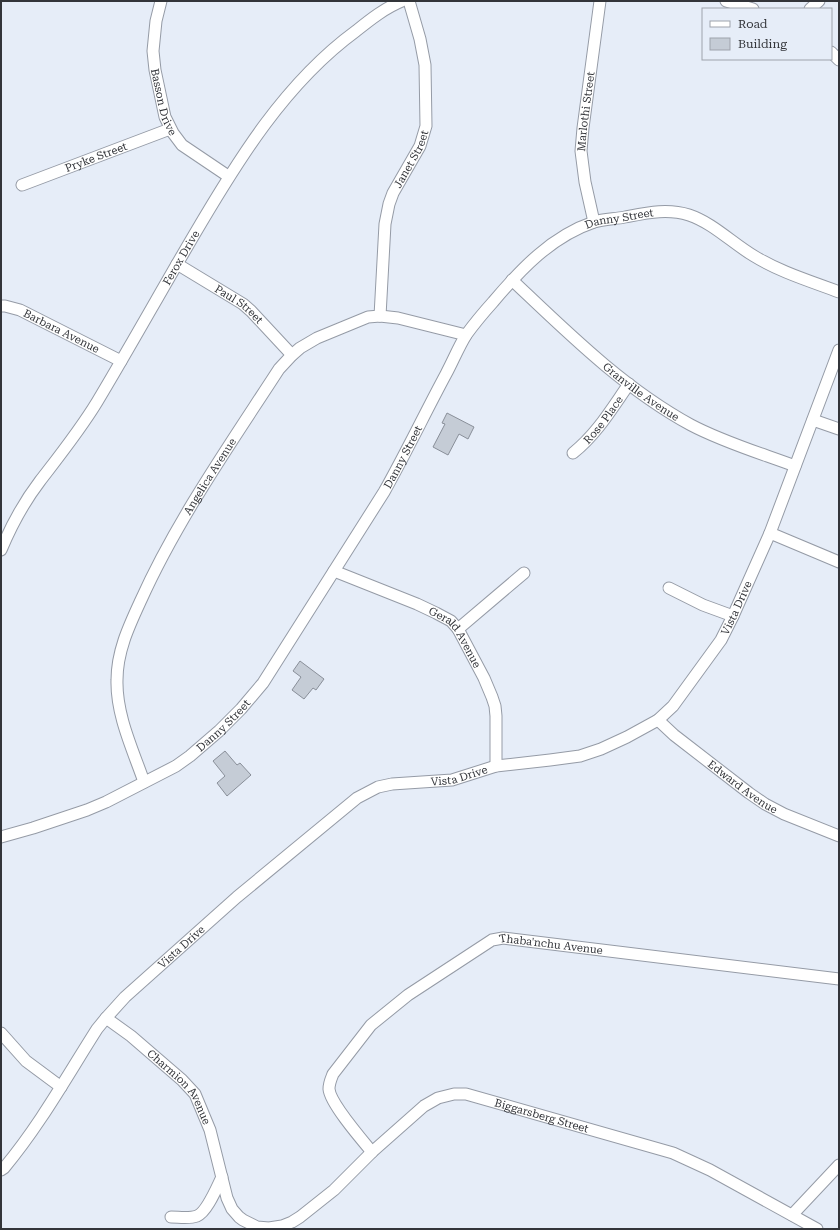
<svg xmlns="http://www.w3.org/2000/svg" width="840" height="1230" viewBox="0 0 840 1230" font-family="'Roboto Serif',serif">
<rect width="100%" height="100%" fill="#e6edf8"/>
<g fill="#c5ccd6" stroke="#898f99">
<path d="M447,413L474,427L468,439L459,434L448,455L433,447L445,424L442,423Z"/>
<path d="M300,661L324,679L316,690L313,688L304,699L292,690L301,677L293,671Z"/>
<path d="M225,751L237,765L240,763L251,775L227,796L217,783L225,776L213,761Z"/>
</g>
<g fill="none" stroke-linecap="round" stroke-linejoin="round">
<defs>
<g id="street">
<path id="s1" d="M161,1L156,21L153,51L155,70L165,117L173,133L182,145L228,176"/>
<path d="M726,1L753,9"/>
<path d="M810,9L819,1"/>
<path d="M831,52L839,60"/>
<path id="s2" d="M22,185L170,129"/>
<path id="s3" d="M594,222L585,182L581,151L583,128L600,1"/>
<path id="s4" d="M177,264L243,304L251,311L292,355"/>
<path id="s5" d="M512,280C567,332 623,388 691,425C723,442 760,453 795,466"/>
<path id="s6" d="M1,306H5L20,310L121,361"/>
<path id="s7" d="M380,316L385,224L389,204L393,193L420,146L426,126L425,65L420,39L409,1"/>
<path d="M813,420L839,429"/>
<path id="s8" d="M573,453C597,434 612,408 629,384"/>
<path d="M770,533L839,562"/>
<path id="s9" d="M1,550C11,526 24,502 40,481C60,455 80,430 97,402C130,347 161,291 194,235C238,160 285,83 356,31C371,19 385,8 402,1"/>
<path id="s10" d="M334,571L417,604L436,613L451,621L458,629L484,678L492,697L495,706L496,716V766"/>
<path d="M669,588L703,605L733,616"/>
<path d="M458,629L524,573"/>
<path id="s11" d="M658,720L674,735L749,793L765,804L784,814L839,836"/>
<path id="s12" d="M144,782C133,750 116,715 117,680C117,651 129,626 141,600C177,520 231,443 279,369L292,355L300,348L317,338L368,317L380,316L398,318L466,335"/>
<path id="s13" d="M1,837L33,828L87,810L106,802L176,766L190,756L219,731L241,709L263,683L384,492C406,453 425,413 446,374C453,361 458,348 466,335C474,324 484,312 493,302C521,269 552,236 594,222C604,219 615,219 625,217C646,213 667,208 689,215C713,223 732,243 754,256C780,272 810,281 839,292"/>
<path id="s14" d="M106,1018L131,1036L182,1080L195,1094L210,1130L227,1198L232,1209L239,1217L243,1220L257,1227L269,1228L282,1226L292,1222L300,1217L334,1190L372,1152L424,1106L438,1098L454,1094H466L673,1153L710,1170L817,1229"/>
<path d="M1,1033L26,1061L61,1087"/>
<path id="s15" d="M372,1152C362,1140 330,1103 329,1089C329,1083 331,1079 333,1074L371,1025L408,995L492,940L503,938L839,979"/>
<path id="s16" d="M1,1170L4,1168C40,1125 67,1076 97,1029L106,1018L125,997L172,955L237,897L357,798L378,787L392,784L452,780L496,766L550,760L580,756L601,749L627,737L658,720L673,706L721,640L733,616L770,533L839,350"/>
<path d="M792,1215L839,1165"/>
<path d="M171,1217C179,1217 189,1219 197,1216C207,1212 217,1187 222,1177"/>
</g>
</defs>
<use href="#street" stroke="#959ba6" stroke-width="13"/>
<use href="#street" stroke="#fff" stroke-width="11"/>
</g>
<g text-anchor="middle" stroke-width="3.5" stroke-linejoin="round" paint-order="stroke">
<g font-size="11" fill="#33353a" stroke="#e6edf8">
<text dy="4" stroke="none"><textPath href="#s1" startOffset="103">Basson Drive</textPath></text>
<text dy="4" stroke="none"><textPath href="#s3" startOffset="112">Marlothi Street</textPath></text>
<text dy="4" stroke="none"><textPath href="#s2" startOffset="79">Pryke Street</textPath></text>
<text dy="4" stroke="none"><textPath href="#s7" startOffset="163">Janet Street</textPath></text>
<text dy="4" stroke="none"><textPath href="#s13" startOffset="912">Danny Street</textPath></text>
<text dy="4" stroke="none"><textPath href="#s9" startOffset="344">Ferox Drive</textPath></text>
<text dy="4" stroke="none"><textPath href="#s4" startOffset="74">Paul Street</textPath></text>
<text dy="4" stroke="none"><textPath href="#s6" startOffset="66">Barbara Avenue</textPath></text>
<text dy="4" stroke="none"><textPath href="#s5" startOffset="171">Granville Avenue</textPath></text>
<text dy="4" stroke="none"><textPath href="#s8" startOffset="45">Rose Place</textPath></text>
<text dy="4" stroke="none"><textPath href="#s13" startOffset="576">Danny Street</textPath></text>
<text dy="4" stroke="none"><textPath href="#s12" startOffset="332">Angelica Avenue</textPath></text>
<text dy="4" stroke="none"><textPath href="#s16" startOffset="972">Vista Drive</textPath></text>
<text dy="4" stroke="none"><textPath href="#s10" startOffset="142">Gerald Avenue</textPath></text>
<text dy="4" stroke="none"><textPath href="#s13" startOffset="252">Danny Street</textPath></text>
<text dy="4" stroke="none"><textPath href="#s16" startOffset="625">Vista Drive</textPath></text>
<text dy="4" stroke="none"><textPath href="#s11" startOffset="108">Edward Avenue</textPath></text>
<text dy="4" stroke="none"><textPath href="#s15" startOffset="362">Thaba'nchu Avenue</textPath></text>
<text dy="4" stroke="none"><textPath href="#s16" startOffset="289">Vista Drive</textPath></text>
<text dy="4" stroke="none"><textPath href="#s14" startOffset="102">Charmion Avenue</textPath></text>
<text dy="4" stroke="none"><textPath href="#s14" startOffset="605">Biggarsberg Street</textPath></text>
</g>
</g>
<rect width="840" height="1230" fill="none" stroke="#33353a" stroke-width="4"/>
<rect x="702" y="8" width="130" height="52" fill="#e6edf8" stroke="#9ea3ac"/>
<rect x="710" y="21" width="20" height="6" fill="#ffffff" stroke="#9ea3ac"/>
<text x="738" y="28" font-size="12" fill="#33353a">Road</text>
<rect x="710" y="38" width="20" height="12" fill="#c5ccd6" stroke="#9ea3ac"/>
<text x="738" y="48" font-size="12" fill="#33353a">Building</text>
</svg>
